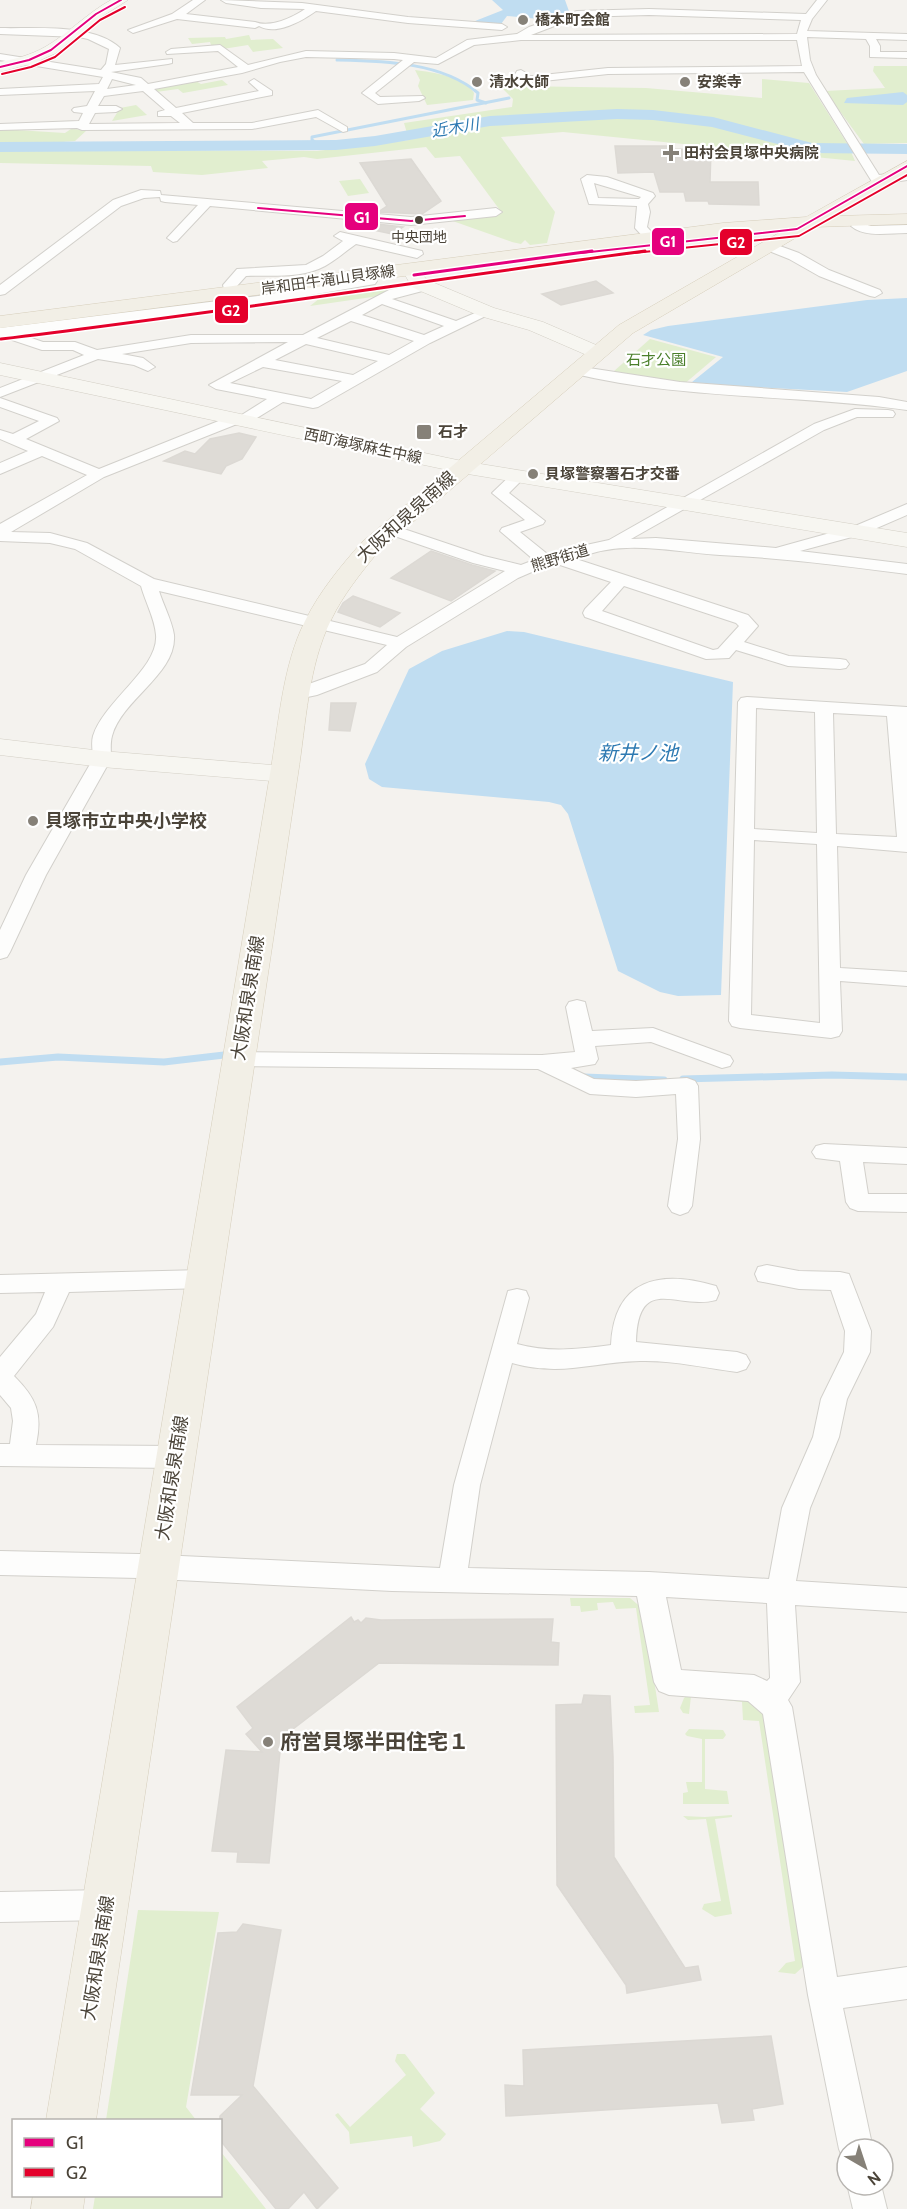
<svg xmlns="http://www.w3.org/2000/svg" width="907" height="2209" viewBox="0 0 907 2209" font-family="Cabin,'Noto Sans JP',sans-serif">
<rect width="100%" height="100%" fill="#f4f2ee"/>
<g fill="#e1eecf">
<path d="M249,35L251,40L273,39L283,48L253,52L248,45L223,49L212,48L210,42L192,44L188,38L225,37L226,39Z"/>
<path d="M874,66H907V143L864,144L825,91L885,88L873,71Z"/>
<path d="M415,70C432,72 466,77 474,93L473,100L427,105L418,86L420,80Z"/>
<path d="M762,79L809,83L848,145L855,161L563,132L501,137L555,212L547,243L530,245L525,240L521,244L512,242L447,219L502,213L460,156L435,158L426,147L317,159L304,157L262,161L268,168L202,175L153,172L151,166L0,163V150L317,151L409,140L404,123L512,107L513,99L502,88L515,86L646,88L762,98Z"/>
<path d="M194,80L201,84L222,80L228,85L183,93L178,89L156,92L151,88Z"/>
<path d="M136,105L147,115L112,121L120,108Z"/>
<path d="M0,129L65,133L71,129L87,130L75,141L51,143L0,142Z"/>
<path d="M360,179L369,193L348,196L339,181Z"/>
<path d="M401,285L404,288L379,296L310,306L324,295Z"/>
<path d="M650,339L716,357L683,385L613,372Z"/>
<path d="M570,1598H630L643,1609L659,1712L635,1713L634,1706L650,1705L636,1608L616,1609L613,1602L597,1603L598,1610L581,1612L580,1606H571Z"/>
<path d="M691,1691L752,1697L763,1706L805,1965L795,1974L778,1972L786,1963L795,1961L759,1721L743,1720L742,1702L691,1696L689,1714L683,1713L680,1708L684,1698Z"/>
<path d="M689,1729L723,1730L726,1735L723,1739H705V1789L727,1791L729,1804H683V1793L688,1792L686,1782H702V1739L687,1736L685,1734Z"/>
<path d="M732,1815V1817L715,1819L732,1914L715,1917L702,1909L704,1904L721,1901L706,1819L688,1820L683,1816L705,1817Z"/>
<path d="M138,1910L219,1912L186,2107L196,2120H106Z"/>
<path d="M397,2054H405L435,2093L420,2109L446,2134L440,2141L413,2147L412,2136L350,2144L349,2132L335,2115L338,2113L350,2127L406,2075L395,2061Z"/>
<path d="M221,2152L266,2209H93L95,2196H220Z"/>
</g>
<g fill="#c0ddf1">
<path d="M492,0H565L570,14L534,26L539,19L507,16L501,24L470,23L503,10Z"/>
<path d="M903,92L907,95V102L903,105L844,103L847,98Z"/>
<path d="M907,298V371L847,392L695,384L692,382L723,357L643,335L651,330L668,326L867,300Z"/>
<path d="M507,631L524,632L733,682L721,995L678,996L660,992L618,971L568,814L561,805L549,802L382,787L369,779L365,764L409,669L442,651Z"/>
</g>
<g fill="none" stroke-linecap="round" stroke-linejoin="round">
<g stroke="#c0ddf1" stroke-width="3">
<path d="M337,60C383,61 442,62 478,93L477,100L486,103"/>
<path d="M321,146L312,140V137L509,98"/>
</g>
<g stroke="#c0ddf1" stroke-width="7">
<path d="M0,1062L58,1057L164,1062L224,1055"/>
<path d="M584,1077L664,1080"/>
<path d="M683,1079L832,1075L907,1077"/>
</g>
<path fill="#c0ddf1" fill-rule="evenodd" d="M617,109L653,110L713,117L812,143L907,144V154L812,153L712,127L653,120L617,119L490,126L375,146L336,150L0,152V142L336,140L375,136L490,116Z"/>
</g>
<g fill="#dedbd6" stroke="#dcd9d4" stroke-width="1.5">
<path d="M615,146H671V149L711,150L710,182H758L759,205L709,204L708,201H686L684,192H660L654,172L618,173Z"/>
<path d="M411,159L441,201L422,214L378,212L387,206L360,163Z"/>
<path d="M360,222L403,227L392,234L354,226Z"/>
<path d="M596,281L613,293L561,305L542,294Z"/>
<path d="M239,433L256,437L242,459L226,466L221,474L164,461L185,451L195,454L210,439Z"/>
<path d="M431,551L472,565L495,571L451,601L391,578Z"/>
<path d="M353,596L400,613L380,627L338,612L343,603Z"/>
<path d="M331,703H356L350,731L329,730Z"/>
<path d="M351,1617L354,1622L358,1620L361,1623L366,1618L381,1620L553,1619L551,1642L559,1643L558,1665L379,1663L284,1736L280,1752L269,1863L237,1862L238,1852L212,1851L226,1750L262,1752L246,1734L253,1728L237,1707Z"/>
<path d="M584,1695L610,1696L613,1757L614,1857L685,1968L698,1966L701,1980L627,1993L626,1985L557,1885L556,1705L582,1704Z"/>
<path d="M243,1924L281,1930L253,2086L338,2188L317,2209L304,2192L288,2209H276L220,2140V2116L242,2095H191L218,1933L237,1932Z"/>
<path d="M771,2036L783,2104L752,2109L754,2120L722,2123L718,2103L506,2116L505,2085L524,2086L523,2050Z"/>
</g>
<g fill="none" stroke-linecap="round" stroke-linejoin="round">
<defs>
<g id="street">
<path d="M193,0H205L186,14L255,22C270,28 292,18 305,9L261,8L226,3L221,0L302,3L408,17L502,24L507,27L502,30L408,23L316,11C302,21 276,36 259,26L255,28L177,19L133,33L128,30L172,14Z"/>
<path d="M817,0H827L812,19L807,31L907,34V40L876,39L880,46V52H907V58L870,57V46L866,39L807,37L810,60L816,75L879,175L907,172V180L874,185L804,72L608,74L516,84L511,81L517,71L521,70L526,73L524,77L608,68L802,66L797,40H521L474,45L438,64L414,62L375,93L380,97L423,96L425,98L419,101L378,104L362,93L403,60L394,59L306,57L280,62L242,73L154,89L176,108L259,91L249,82L254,79L272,91V95L182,113L193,123H252L318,110L347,127V131L343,132L316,117L252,129L82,130L77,128L0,130V124L79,121L83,113L74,112L72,110L74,108L87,106L95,91L0,95V89L99,84L103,77L0,60V54L101,70L106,64L109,49L88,39L79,37L0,34V28C35,29 93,23 120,48L115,65L172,59V63L168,64L111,72L141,78L148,84L238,67L218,51L167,54L166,52L171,49L220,45L248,65L306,51L394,53L436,58L467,40L517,34L529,27L577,11L649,9L806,14ZM649,15L801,20L797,34L531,35L578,17ZM112,79L136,85L107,89ZM143,91L165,110L158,112V116H171L180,123L89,124L95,113L116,112L122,109L116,106H98L104,96Z"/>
<path d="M587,175L607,177L653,193L655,196L648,204L650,212L647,227L657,238L655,241H647L635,228L637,206L589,204L581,179ZM594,183L641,197L639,199L598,198Z"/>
<path d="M141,190L160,191L161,195L411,217L496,208L502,212L496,216L411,225L210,206L177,241L173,242L167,238L198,205L165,202L161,201L160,197L144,198L121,206L5,294L0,295V285L113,200Z"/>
<path d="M857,222L871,226L907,225V233C889,233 865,238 851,226Z"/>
<path d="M340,232L422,251L423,254L417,258L356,244C346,251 336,260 325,266C301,279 272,275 246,276L237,286L236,292L231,293L224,289L223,285L237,269L306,265L323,256L343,241L334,236Z"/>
<path d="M769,242L799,253L829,270L880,290L882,293L875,297L870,296L819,276L789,259L764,249L763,246L764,243Z"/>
<path d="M370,277L375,278L377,281L375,284L258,304L20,334L43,342H75L97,350L191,335H303L389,290L425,282L430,283L432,286L430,289L392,299L456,321L487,308L494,312L430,343L318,407L313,408L283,402L247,424H237L104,477L11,532L50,533L87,543L154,579L397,637L505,571L473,563L383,532L381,529L383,526H395L484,556L521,565L534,560L500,531L502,528L525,520L492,493L513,473L518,471L526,476L509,493L545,521L543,524L520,532L551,557L577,547L609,540L814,424L855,409L888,410L893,411L895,414L893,417H857L824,430L631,539L656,538L776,548L855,526L907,504V515L863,534L800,551L907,564V574C845,566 783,558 720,555C672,552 622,538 576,559L748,615L758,626L744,642L789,656L840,659L846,660L849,664L846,668L840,669L788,666L736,650L729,658L706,659L585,617L583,613L585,609L611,582L560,565L541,568L518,578L406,647L377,672L317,695L298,699L292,698L289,694L292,690L365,664L387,645L159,591C163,604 172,621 174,635C177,674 122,699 112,736C110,743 111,752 111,759L46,875L10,952L7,957L0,959V930L26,875L93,759C93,752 91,743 93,736C104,701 159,668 156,635C155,619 145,601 141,586L75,549L50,543L0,541V524L87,475L42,456L0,474V463L28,451L0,439V430L13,434L39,421L0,407V398L57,418L59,421L26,439L99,469L231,416H240L267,399L216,389L209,385L288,342L191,343L122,354L143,358L155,367L148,371L134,365L98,359L0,397V388L84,355L73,350H42L0,336V328L258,296ZM382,304L444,326L424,335L362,315ZM351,321L414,341L389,355L317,338ZM306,344L378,361L353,375L275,360ZM263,367L342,381L311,399L230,383ZM624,586L736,623L739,626L718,649L713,650L602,611Z"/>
<path d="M576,366L680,382L879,397L907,402V410C796,394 681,400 571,373L569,370L571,367Z"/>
<path d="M747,697L907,707V852L837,846L840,968L907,972V986L840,981L842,1031L839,1036L831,1038L740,1028L732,1026L729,1021L738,702L741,698ZM756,708L815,712L817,833L754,829ZM833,713L887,716L897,837L836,834ZM754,840L817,844L820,1023L751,1015Z"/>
<path d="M577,1000L585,1002L592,1031L653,1028L730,1056L733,1061L730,1066L722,1068L651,1042L595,1046L598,1059L595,1064L571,1068L594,1079L636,1081L687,1078L695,1081L698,1086L700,1139L692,1206L688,1212L680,1215L672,1212L668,1206L678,1139L676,1094L636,1097L590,1094L538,1069L239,1066L231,1064L228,1059L231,1054L239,1052L542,1055L575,1052L566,1007L569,1002Z"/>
<path d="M824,1144L907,1148V1164L863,1162L868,1194H907V1212L858,1211L850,1208L846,1202L840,1161L816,1158L812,1152L816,1146Z"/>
<path d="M767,1265L799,1271L840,1272L849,1274L871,1331L870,1352L847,1399L839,1437L810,1508L796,1581L907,1588V1612L795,1605L800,1682L788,1700L792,1707L837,1977L907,1967V1999L843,2008L873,2149H847V2162L844,2161L839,2149L808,1995L763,1714L748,1701L669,1695L659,1691L654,1682L637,1596L392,1591L139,1578L0,1575V1551L139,1554L440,1568L454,1485L508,1291L517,1289L526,1291L529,1298L517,1344C549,1353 579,1349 611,1345C614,1279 660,1269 716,1286L719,1293L716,1300C678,1311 638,1272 636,1342L737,1352L746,1355L750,1362L746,1369L737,1372C706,1368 672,1360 640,1361C593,1362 561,1377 512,1363L480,1485L468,1568L649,1572L769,1579L782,1508L813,1437L821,1399L844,1352L845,1331L831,1290L799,1289L758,1281L755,1274L758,1267ZM666,1597L767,1603L770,1678L767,1681L754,1675L681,1670Z"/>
<path d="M203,1270L212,1272L215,1279L212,1286L203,1288L69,1292L53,1327L14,1376C36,1398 43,1413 36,1445L175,1446L184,1449L188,1457L184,1465L175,1468L0,1466V1444H10L13,1421L11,1408L0,1395V1357L36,1314L45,1292L0,1293V1275Z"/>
<path d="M106,1890L117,1894L122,1905L117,1916L106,1920L0,1922V1892Z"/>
<path d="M847,2184L881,2185L887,2209H853Z"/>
</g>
<g id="secondary">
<path d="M111,0H128L101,17L56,53L34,63L0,72V62C15,59 31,55 45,47C68,34 87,13 111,0Z"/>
<path d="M414,269L420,271L426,279L432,282L494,308L543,322L603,348L606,352L603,356H589L529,330L480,316L418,290L412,287L405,275L408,271Z"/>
<path d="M0,363L462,461L907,533V547L462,473L0,375Z"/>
<path d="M0,739L102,751L284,766L293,768L297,774L293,780L284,782L102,767L0,755Z"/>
</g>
<g id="primary">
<path d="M907,161V173L834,216L907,214V224L814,227L633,333L378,552C360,574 343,595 331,620C308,666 306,724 298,774L96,2120H46L270,774C279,724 282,667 305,621C320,591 340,567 362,542L619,325L784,230L723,235L0,328V316L723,223L806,217Z"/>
<path d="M33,2196H85L83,2209H31Z"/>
</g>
</defs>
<use href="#street" stroke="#d2d0cb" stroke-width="2"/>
<use href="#secondary" stroke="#d3cfc5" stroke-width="1"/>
<use href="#primary" stroke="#d6cebb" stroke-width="1"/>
<use href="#street" fill="#fdfdfc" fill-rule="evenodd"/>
<use href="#secondary" fill="#f7f6f1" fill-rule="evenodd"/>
<use href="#primary" fill="#f2efe6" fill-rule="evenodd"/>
<defs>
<g id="bus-1-far1">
<path d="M0,67L29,60L51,50L96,14L121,0"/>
<path d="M258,208L411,221L465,216"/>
<path d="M581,253L797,229L907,166"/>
</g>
<path id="bus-1" d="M414,275L592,251"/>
<g id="bus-2-far1">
<path d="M2,74L31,67L55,57L100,20L125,7"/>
<path d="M634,253L799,236L907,175"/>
</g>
<path id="bus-2" d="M1,339C216,313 430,280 645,251"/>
</defs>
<use href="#bus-1-far1" stroke="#fff" stroke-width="4.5"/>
<use href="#bus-1" stroke="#fff" stroke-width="6"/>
<use href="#bus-2-far1" stroke="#fff" stroke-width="4.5"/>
<use href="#bus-2" stroke="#fff" stroke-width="6"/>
<use href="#bus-1-far1" stroke="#e5007d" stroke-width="2"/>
<use href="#bus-1" stroke="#e5007d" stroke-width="3"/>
<use href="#bus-2-far1" stroke="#e4002b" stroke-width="2"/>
<use href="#bus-2" stroke="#e4002b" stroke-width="3"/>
</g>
<g fill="#868178" stroke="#fff" stroke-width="2">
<circle cx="523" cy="20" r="6"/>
<circle cx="477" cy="82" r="6"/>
<circle cx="685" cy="82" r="6"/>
<path d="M668 144h6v6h6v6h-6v6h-6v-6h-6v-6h6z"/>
<rect x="416" y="424" width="16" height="16" rx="3"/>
<circle cx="533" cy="474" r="6"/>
<circle cx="33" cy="821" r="6"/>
<circle cx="268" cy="1742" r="6"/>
</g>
<circle fill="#4b4439" stroke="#fff" stroke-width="2" cx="419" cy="220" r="5"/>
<g text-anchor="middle" stroke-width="4.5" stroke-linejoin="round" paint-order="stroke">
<g font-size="14" fill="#4b4439" stroke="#fff">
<text x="419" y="242">中央団地</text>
</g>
<g font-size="15" font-weight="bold" fill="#4b4439" stroke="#fff" text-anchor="start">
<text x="535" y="25">橋本町会館</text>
<text x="489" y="87">清水大師</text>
<text x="697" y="87">安楽寺</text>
<text x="684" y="158">田村会貝塚中央病院</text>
<text x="438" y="437">石才</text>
<text x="545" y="479">貝塚警察署石才交番</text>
</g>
<g font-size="15" fill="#4b4439" stroke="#fff">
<text transform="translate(328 280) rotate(-8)" y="5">岸和田牛滝山貝塚線</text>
<text transform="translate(363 446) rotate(12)" y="5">西町海塚麻生中線</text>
<text transform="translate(560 558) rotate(-17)" y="5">熊野街道</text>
</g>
<g font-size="15" fill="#4a7f2a" stroke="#fff">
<text x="656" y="365">石才公園</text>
</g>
<g font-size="16" font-style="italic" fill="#2e7ab2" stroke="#fff">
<text transform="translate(455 127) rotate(-9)" y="6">近木川</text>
</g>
<g font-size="18" fill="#4b4439" stroke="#fff">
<text transform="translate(406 517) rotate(-42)" y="6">大阪和泉泉南線</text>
<text transform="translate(248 998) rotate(-81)" y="6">大阪和泉泉南線</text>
<text transform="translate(172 1478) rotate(-81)" y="6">大阪和泉泉南線</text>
<text transform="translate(98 1958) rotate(-81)" y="6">大阪和泉泉南線</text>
</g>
<g font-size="18" font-weight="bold" fill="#4b4439" stroke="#fff" text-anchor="start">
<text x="45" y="827">貝塚市立中央小学校</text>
</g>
<g font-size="20" font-style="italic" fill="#2e7ab2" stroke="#fff">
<text x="638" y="760">新井ノ池</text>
</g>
<g font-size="21" font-weight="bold" fill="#4b4439" stroke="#fff" text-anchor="start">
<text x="280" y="1749">府営貝塚半田住宅１</text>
</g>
</g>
<g stroke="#fff" stroke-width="2">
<rect x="344" y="202" width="35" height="29" rx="6" fill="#e5007d"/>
<rect x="651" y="227" width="34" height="29" rx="6" fill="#e5007d"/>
<rect x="719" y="228" width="34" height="28" rx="6" fill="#e4002b"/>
<rect x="214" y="295" width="35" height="29" rx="6" fill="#e4002b"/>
</g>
<g font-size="16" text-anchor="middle" font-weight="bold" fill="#fff">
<text x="362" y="223">G1</text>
<text x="668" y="247">G1</text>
<text x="736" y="248">G2</text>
<text x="231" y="316">G2</text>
</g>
<rect x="12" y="2119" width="210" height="78" fill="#ffffff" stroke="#b7b4b0" stroke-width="1.5"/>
<rect x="24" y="2138" width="30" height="9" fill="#e5007d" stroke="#b7b4b0" stroke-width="1.5"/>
<text x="66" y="2149" font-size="18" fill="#4b4439">G1</text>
<rect x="24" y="2168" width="30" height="9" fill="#e4002b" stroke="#b7b4b0" stroke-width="1.5"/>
<text x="66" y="2179" font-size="18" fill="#4b4439">G2</text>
<g transform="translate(865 2167) rotate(141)"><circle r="28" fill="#ffffff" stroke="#b7b4b0" stroke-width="1.5"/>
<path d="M0-4.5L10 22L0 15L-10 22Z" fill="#868178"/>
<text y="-9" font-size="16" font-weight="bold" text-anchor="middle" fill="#4b4439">N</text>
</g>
</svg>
